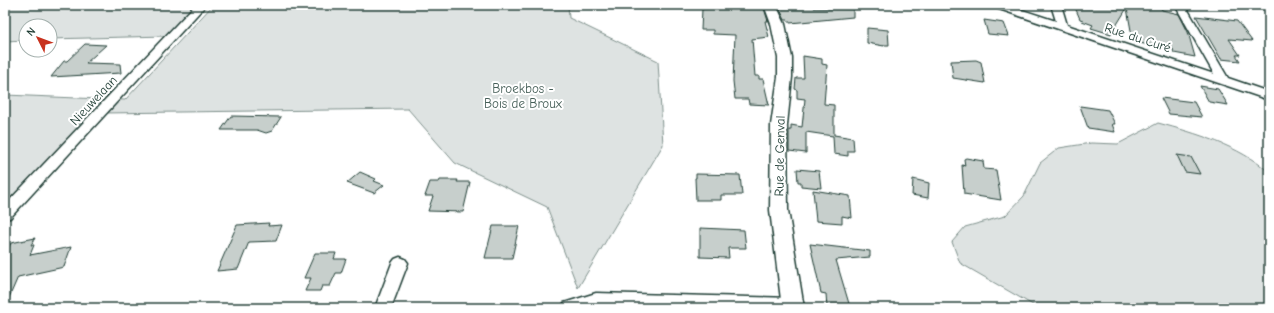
<svg xmlns="http://www.w3.org/2000/svg" width="1274" height="313" viewBox="0 0 1274 313" font-family="'Comic Neue',sans-serif">
<rect width="100%" height="100%" fill="#fff"/>
<filter id="ink" filterUnits="userSpaceOnUse"><feTurbulence type="fractalNoise" baseFrequency=".025" numOctaves="2"/><feDisplacementMap in="SourceGraphic" scale="8" xChannelSelector="R" yChannelSelector="G"/><feConvolveMatrix kernelMatrix="1 2 1 2 8 2 1 2 1" color-interpolation-filters="sRGB"/></filter>
<g filter="url(#ink)">
<g fill="#dee3e2" stroke="#7e908b">
<path d="M5,5H195L166,36L50,39V26H26V40L5,41Z"/>
<path d="M213,5H568L569,18L658,61L663,145L578,288L547,207L455,163L408,109L104,113L5,219V95L125,100Z"/>
<path d="M1158,123C1196,133 1239,146 1269,172V308H1038L960,263L952,242L965,227L1005,216L1024,196L1040,163L1059,148L1091,143L1118,144Z"/>
</g>
<g fill="#c7cfcc" stroke="#1f3d34">
<path d="M745,5H763L768,21H765L769,37L752,39L755,76H759V79H763L769,105L749,104L748,99H735L733,81L735,35L713,34V30H701L702,9Z"/>
<path d="M778,5H814V8L853,9V17L790,23L788,20H785Z"/>
<path d="M1074,5H1160L1162,10L1179,14L1188,32L1195,57L1174,53L1173,49L1133,42L1127,8L1111,34L1091,28L1093,25L1082,21L1083,20L1080,19Z"/>
<path d="M1196,16L1237,21L1252,41L1229,39L1240,55H1236L1240,61L1221,59Z"/>
<path d="M984,20L1004,23L1009,36L988,34Z"/>
<path d="M867,28L888,30L889,45H884V46L867,43Z"/>
<path d="M85,44L106,45L86,63L120,64L121,73L51,77L64,61H67Z"/>
<path d="M803,56L822,59V64L827,65L824,104L834,105V135L853,138L854,151H848V156L834,154L833,136L806,132V153L789,151V130H791V125L802,127L805,99L797,98V90L795,89L796,78H804Z"/>
<path d="M976,60L981,62L985,83L953,78L951,61Z"/>
<path d="M1200,86L1218,89L1228,105L1209,102Z"/>
<path d="M1161,98L1194,102L1202,117L1169,114Z"/>
<path d="M1080,106L1108,110L1115,124H1112L1115,132L1088,128Z"/>
<path d="M231,116L281,117L272,131L266,133L257,130H221Z"/>
<path d="M1177,155L1191,157L1200,174L1185,172Z"/>
<path d="M966,158L983,161L984,169L996,170L1001,200L964,194L962,165L965,166L964,159Z"/>
<path d="M797,169L819,171L821,188L801,186V182H798Z"/>
<path d="M360,172L376,179L374,181L384,185L374,193L347,183Z"/>
<path d="M696,174L740,175L742,195H721V200H696L695,178H696Z"/>
<path d="M913,179L929,183L928,198L912,195Z"/>
<path d="M440,180H458L457,182H470L463,212L428,211L433,196H425L430,182H439Z"/>
<path d="M813,190L850,196L852,218L842,216V223L816,221Z"/>
<path d="M269,223L268,226L282,225L276,241L249,242L238,269L217,271L237,225Z"/>
<path d="M493,226H519L512,258H485Z"/>
<path d="M700,228L744,230L746,248H728L729,258L700,257Z"/>
<path d="M35,238L31,245H34L30,255L71,247L64,267L18,277L5,307V251L7,250L11,243Z"/>
<path d="M810,244L870,251V257L836,260L850,307H827L826,294L821,293Z"/>
<path d="M315,253H336L334,259H346L341,273H336L330,286H322L320,291H305L311,278H304Z"/>
</g>
<g fill="none" stroke-linecap="round" stroke-linejoin="round">
<defs>
<g id="minor">
<path d="M195,5H206L10,218L5,219V205Z"/>
<path d="M992,5H1007L1056,21L1051,5H1061L1067,25L1214,74L1175,5H1185L1228,78L1269,92V100L993,7Z"/>
<path d="M400,257L405,259L408,263L391,308H375L392,263L395,259Z"/>
<path d="M596,293L793,298L803,303L805,308L618,307L562,308L564,303Z"/>
</g>
<path id="tertiary" d="M764,5H776L785,24L792,58V77L787,125L788,210L804,308H782L770,210L771,125L778,77V58L771,24Z"/>
</defs>
<use href="#minor" stroke="#1f3d34" stroke-width="3"/>
<use href="#tertiary" stroke="#1f3d34" stroke-width="3"/>
<use href="#minor" fill="#fff" fill-rule="evenodd"/>
<use href="#tertiary" fill="#fff" fill-rule="evenodd"/>
</g>
</g>
<g text-anchor="middle" stroke-width="4" stroke-linejoin="round" paint-order="stroke">
<g font-size="13" fill="#1f3d34" stroke="#fff">
<text transform="translate(1138 37) rotate(18)" y="5">Rue du Curé</text>
<text transform="translate(93 100) rotate(-47)" y="5">Nieuwelaan</text>
<text transform="translate(779 156) rotate(-89)" y="5">Rue de Genval</text>
</g>
<g font-size="13" fill="#455e57" stroke="#fff">
<text x="523" y="93">Broekbos -<tspan x="523" dy="15">Bois de Broux</tspan></text>
</g>
</g>
<rect width="1274" height="313" fill="none" stroke="#fff" stroke-width="20"/>
<rect x="10" y="10" width="1254" height="293" fill="none" stroke="#1f3d34" stroke-width="1.5" filter="url(#ink)"/>
<g transform="translate(38 38) rotate(312)"><circle r="19" fill="#ffffff" stroke="#a5b1ae"/>
<path d="M0-3L7 15L0 10L-7 15Z" fill="#c8321e"/>
<text y="-6" font-size="11" font-weight="bold" text-anchor="middle" fill="#1f3d34">N</text>
</g>
</svg>
